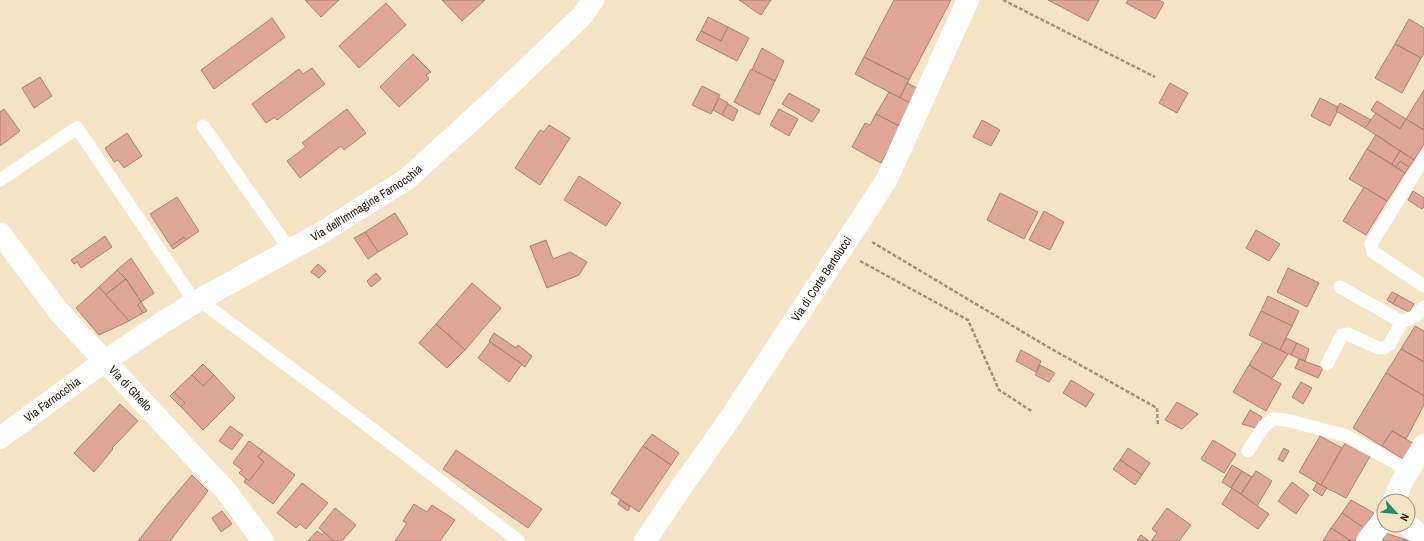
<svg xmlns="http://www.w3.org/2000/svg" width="1424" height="541" viewBox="0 0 1424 541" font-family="'Archivo Narrow',sans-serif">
<rect width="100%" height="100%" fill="#f5e3c5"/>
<g fill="#dfa597" stroke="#a3827a">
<path d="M305,0H339L321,17Z"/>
<path d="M442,0H485L462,21Z"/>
<path d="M739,0H771L761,15Z"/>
<path d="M894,0H951L909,80L864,57Z"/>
<path d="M1048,0H1099L1088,21Z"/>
<path d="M1128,0H1159L1164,3L1155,19L1126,3Z"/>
<path d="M386,3L406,25L359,68L339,46Z"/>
<path d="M708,17L728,27L721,41L701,31Z"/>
<path d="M272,18L285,37L214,89L201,70Z"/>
<path d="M1409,19L1424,28V54L1421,58L1395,44Z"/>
<path d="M728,27L749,38L737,61L696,40L701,31L721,41Z"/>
<path d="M1395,44L1421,58L1402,93L1375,78Z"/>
<path d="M762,48L784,61L775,81L752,70Z"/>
<path d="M413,54L431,72L426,75L429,79L399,107L380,87Z"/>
<path d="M864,57L909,80L900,98L855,74Z"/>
<path d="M312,68L325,84L277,120L275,117L266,123L252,104L299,69L303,74Z"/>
<path d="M751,69L775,81L759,115L734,102Z"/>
<path d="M40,77L52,96L34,108L22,88Z"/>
<path d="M907,83L921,90L914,105L900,98Z"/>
<path d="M1170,83L1188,93L1177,113L1159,103Z"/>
<path d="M702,86L720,95L711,114L692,105Z"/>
<path d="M1424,90V130L1406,119Z"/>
<path d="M889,92L914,105L901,127L876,114Z"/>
<path d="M789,93L820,110L812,122L782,104Z"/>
<path d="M719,98L728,103L722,115L713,110Z"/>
<path d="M1320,98L1338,107L1336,111L1337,112L1330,126L1311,116Z"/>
<path d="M1377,101L1406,119L1400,129L1371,110Z"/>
<path d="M1340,103L1371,120L1365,128L1336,111Z"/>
<path d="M728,104L738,110L733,121L722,115Z"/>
<path d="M4,109L20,131L0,146V112Z"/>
<path d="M347,109L366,133L344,150L341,146L300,178L287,161L306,147L302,143Z"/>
<path d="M779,109L798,119L789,136L770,125Z"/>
<path d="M1376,113L1400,129L1406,119L1424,130V144L1414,160L1365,128Z"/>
<path d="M876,114L901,127L881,163L852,147L865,123L870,125Z"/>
<path d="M982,120L1000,130L991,146L973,137Z"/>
<path d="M549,125L570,138L540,185L515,168L540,130L544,132Z"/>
<path d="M127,133L142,156L124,168L118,160L114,162L105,148Z"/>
<path d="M1376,135L1400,151L1392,164L1367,149Z"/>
<path d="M1367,149L1405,173L1387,201L1349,179Z"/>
<path d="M1400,151L1414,160L1409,167L1400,161L1396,167L1392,164Z"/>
<path d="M1400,161L1409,167L1405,173L1396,167Z"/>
<path d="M579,176L621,203L606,226L564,200Z"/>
<path d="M1364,187L1387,201L1366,235L1343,221Z"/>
<path d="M1413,191L1424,198V207L1422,209L1408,200Z"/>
<path d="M1000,193L1038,212L1024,239L987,220Z"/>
<path d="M177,197L199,231L186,240L184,237L171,246L150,214Z"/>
<path d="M1044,211L1064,222L1050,250L1029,240Z"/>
<path d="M395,213L408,234L378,252L365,232Z"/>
<path d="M1256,230L1280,244L1269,261L1246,248Z"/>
<path d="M365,232L378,252L368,259L354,238Z"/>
<path d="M105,236L112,247L81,268L77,262L74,264L71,260Z"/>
<path d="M184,237L186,240L173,249L171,246Z"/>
<path d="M546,240L553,259L570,252L587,262L579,275L547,288L530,246Z"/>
<path d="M131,258L154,293L141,302L126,279L117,270Z"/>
<path d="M318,264L326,271L319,278L311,272Z"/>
<path d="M1288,268L1319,283L1307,307L1277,292Z"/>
<path d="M117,270L126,279L105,295L99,287Z"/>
<path d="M376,273L381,279L371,287L367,281Z"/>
<path d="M126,279L141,302L138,305L143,313L129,321L105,295Z"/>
<path d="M472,283L501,308L465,350L436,324Z"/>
<path d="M99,287L129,321L99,335L76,308Z"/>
<path d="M1392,292L1398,295L1393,304L1387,300Z"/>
<path d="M1398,295L1414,304L1409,312L1393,304Z"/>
<path d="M1268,296L1299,311L1292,326L1261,311Z"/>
<path d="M141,302L147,311L143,313L138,305Z"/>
<path d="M1261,311L1292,326L1280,350L1249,335Z"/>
<path d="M436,324L465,350L447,368L419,343Z"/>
<path d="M1415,326L1424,331V362L1401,349Z"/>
<path d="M494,333L516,348L518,345L532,356L525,367L489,341Z"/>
<path d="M1286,338L1297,343L1291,355L1280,350Z"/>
<path d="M490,342L522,364L509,382L478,358Z"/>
<path d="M1263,342L1288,354L1272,379L1249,365Z"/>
<path d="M1297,343L1309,349L1305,361L1291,355Z"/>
<path d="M1401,349L1424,362V396L1386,373Z"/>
<path d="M1021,350L1041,361L1036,372L1016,361Z"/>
<path d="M1299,359L1323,368L1318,378L1295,368Z"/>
<path d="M203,364L214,375L203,386L192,375Z"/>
<path d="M1040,365L1055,373L1049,382L1035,375Z"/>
<path d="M1249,365L1281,384L1266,411L1233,392Z"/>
<path d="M1386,373L1424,396V405L1406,439L1392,431L1382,446L1353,428Z"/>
<path d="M192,375L203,386L214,375L235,398L203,430L181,407L185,403L174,392Z"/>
<path d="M1071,380L1094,394L1086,407L1063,393Z"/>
<path d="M1301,382L1312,388L1303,404L1292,397Z"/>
<path d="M174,392L185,403L181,407L170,396Z"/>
<path d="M1177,402L1198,414L1182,429L1165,420Z"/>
<path d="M120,404L138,421L112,448L113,449L94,472L74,453Z"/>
<path d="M1250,410L1262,417L1256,428L1242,424Z"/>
<path d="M230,426L243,435L232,450L219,441Z"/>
<path d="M1392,431L1416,445L1406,461L1382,446Z"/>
<path d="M652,434L679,453L671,465L643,446Z"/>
<path d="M1320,436L1342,448L1321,485L1299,472Z"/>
<path d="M1348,438L1372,453L1346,498L1321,485Z"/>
<path d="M1213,440L1236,454L1224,473L1201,459Z"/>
<path d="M249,441L263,451L258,457L264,462L249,481L239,473L242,470L233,463Z"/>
<path d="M643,446L671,465L639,512L611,493Z"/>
<path d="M1128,448L1150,463L1142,475L1120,460Z"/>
<path d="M1284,448L1289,451L1283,462L1278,459Z"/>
<path d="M456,450L542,509L528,528L443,469Z"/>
<path d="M263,451L295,475L273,504L244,482L246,479L249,481L264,462L258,457Z"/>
<path d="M1120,460L1142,475L1135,485L1113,469Z"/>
<path d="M1232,465L1242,471L1231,488L1222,482Z"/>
<path d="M1242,471L1252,477L1241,494L1231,488Z"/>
<path d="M1256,471L1272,481L1257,506L1241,494Z"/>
<path d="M192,475L208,491L170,541H138L164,508Z"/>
<path d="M1292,482L1309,495L1296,514L1278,501Z"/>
<path d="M302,483L328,503L306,529L300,524L296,528L277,513Z"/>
<path d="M1317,483L1327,488L1322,496L1313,490Z"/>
<path d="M1232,488L1269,514L1258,529L1222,504Z"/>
<path d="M620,500L630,507L628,511L618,504Z"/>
<path d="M1351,500L1374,513L1364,528L1342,513Z"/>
<path d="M414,504L427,512L432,505L455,520L440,541H395L407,523L403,521Z"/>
<path d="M335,508L356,525L342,541H334L319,528Z"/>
<path d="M1167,508L1191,525L1179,541H1151L1157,533L1152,529Z"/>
<path d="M222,511L232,524L221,532L212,518Z"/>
<path d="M1342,513L1364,528L1355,541H1351L1331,528Z"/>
<path d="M1331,528L1351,541H1323Z"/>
<path d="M317,531L322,535L324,532L334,541H308Z"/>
<path d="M1385,533L1410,541H1383Z"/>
<path d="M1141,535L1149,541L1137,540Z"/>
</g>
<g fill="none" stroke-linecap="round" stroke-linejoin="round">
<g stroke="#9f927c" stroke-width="2.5" stroke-dasharray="4 2" stroke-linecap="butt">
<path d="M1003,0L1155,77"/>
<path d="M872,242L1048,347L1157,408L1158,426"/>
<path d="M860,261L968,320L999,390L1033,412"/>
</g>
<g stroke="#fff" stroke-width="13">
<path d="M203,126L290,250"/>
<path d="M1424,158L1371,244L1373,252L1424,286"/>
<path d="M0,180L77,128L195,302"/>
<path d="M1340,287L1402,322"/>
<path d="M199,300L334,400L519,541"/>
<path d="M1327,364L1342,335L1348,334L1378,348H1384L1389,345L1402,322L1415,316L1424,307"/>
<path d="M1248,451L1264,426L1273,419L1286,420L1344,435L1409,470"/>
</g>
<g stroke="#fff" stroke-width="22">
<path id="s1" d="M0,233L59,312L226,491L263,541"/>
<path id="s2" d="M0,438L105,361L163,322L199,300L319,234L407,179L497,97L583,15L593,0"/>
<path d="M1393,501L1403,480L1424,445"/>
<path d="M1408,525L1424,539"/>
<path id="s3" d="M645,541L685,482L731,417L886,181L968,0"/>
<path d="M1367,541L1384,519"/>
</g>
</g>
<g text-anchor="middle" stroke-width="3" stroke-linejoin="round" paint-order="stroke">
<g font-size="12" fill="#1c150b" stroke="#f5e3c5">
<text dy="4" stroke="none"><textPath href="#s2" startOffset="436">Via dell'Immagine Farnocchia</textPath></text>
<text dy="4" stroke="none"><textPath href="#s3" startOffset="316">Via di Corte Bertolucci</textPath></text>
<text dy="4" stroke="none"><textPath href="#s1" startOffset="203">Via di Ghello</textPath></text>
<text dy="4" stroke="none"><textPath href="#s2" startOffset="65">Via Farnocchia</textPath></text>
</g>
</g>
<g transform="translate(1396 513) rotate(117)"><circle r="19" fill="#f5e3c5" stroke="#9e917b"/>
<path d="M0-3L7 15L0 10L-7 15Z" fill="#238b68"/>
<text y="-6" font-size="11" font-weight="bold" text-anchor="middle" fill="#1c150b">N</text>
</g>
</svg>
